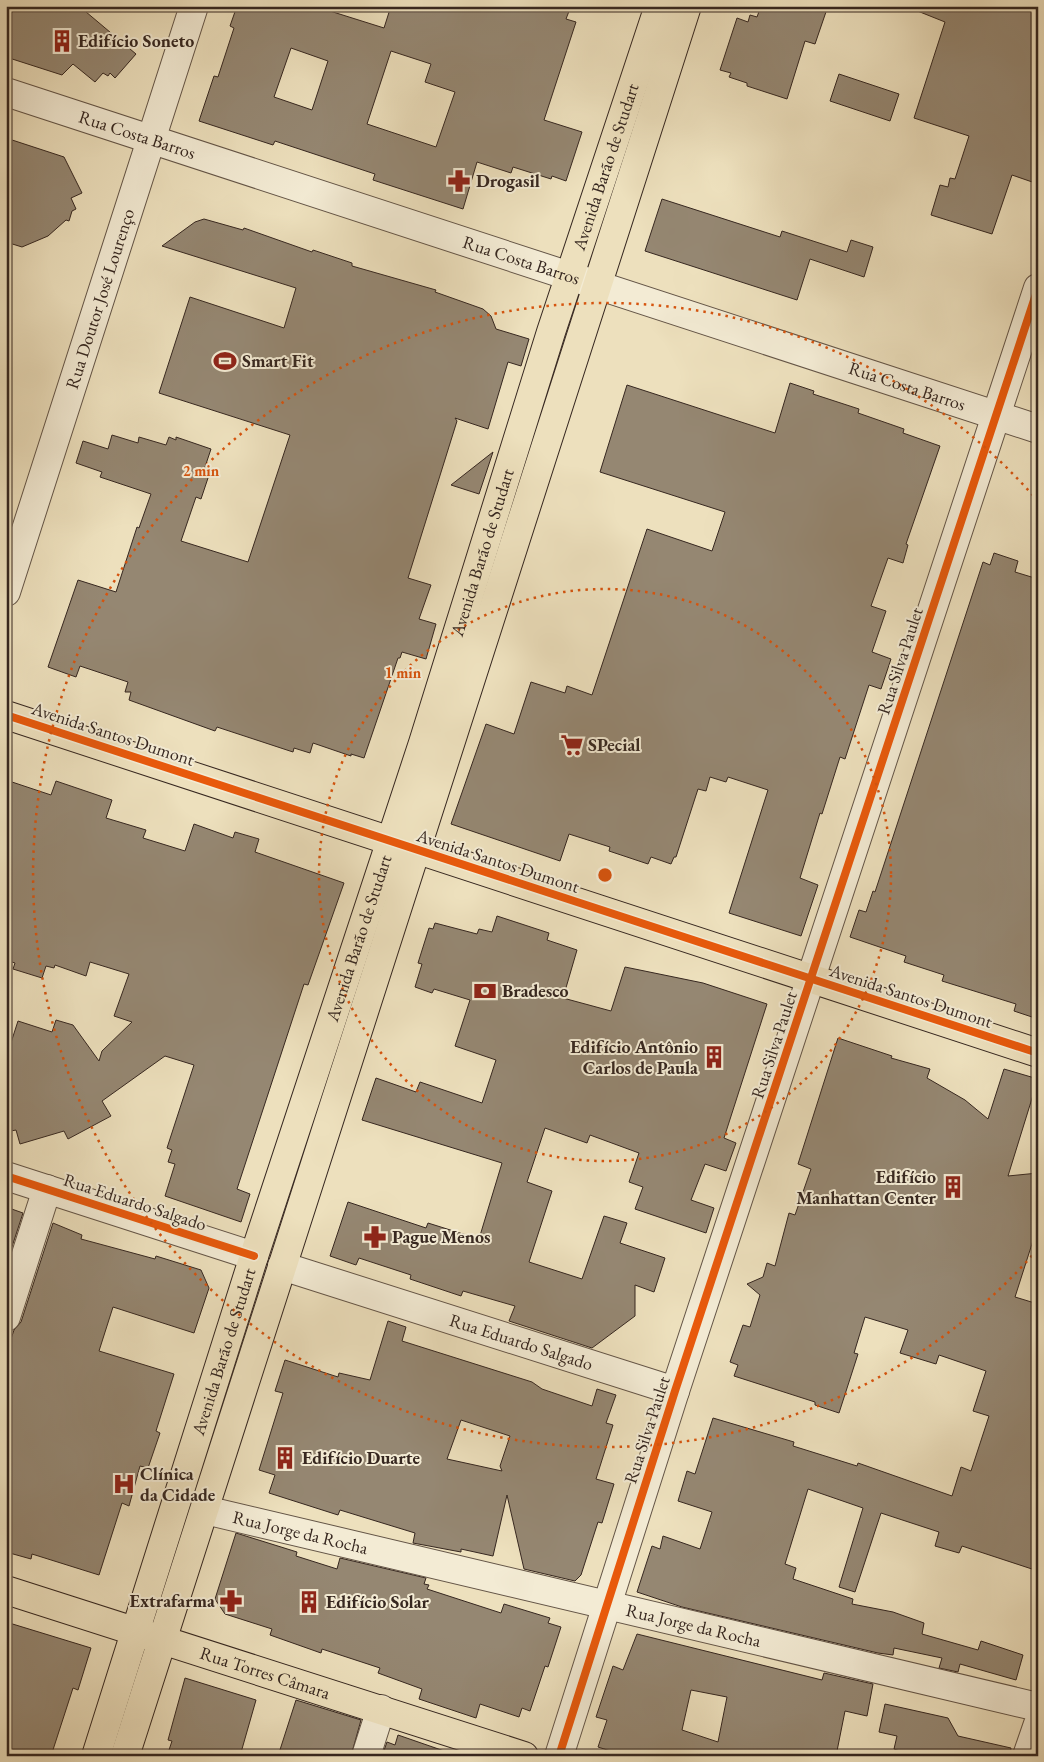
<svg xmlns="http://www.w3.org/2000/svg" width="1044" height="1762" viewBox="0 0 1044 1762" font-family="'EB Garamond',serif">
<rect width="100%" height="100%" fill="#ede0bd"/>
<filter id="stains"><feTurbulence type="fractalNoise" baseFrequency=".004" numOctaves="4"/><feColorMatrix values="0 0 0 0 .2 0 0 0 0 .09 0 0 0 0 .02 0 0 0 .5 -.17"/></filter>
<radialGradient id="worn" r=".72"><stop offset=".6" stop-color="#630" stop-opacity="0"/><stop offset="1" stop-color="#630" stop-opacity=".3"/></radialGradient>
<g fill="#958772" stroke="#362720" fill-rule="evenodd">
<path d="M6,6H79L136,54L115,78L110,73L108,76L103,73L95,82L73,64L62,75L6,57Z"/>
<path d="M237,6H314L384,28L391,6H571L566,19L576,22L544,120L582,132L566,181L552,176L551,179L513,167L511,173L477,162L463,209L373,180L375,174L275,141L273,145L199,121L214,76L218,77L234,28L230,26ZM291,48L328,61L312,110L274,97ZM391,51L431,64L425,82L455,92L436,147L367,124Z"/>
<path d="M761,6H828L815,44L805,41L787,99L747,86V83L729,77L731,73L720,70L737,18L748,22L750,15L757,17Z"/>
<path d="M910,6H1038V184L1012,175L992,234L931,215L940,185L948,187L950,178L955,179L969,136L914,118L945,22L910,8Z"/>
<path d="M839,74L899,94L890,121L830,101Z"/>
<path d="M6,138L64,157L82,193L71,198L76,209L72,211L69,221L66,220L48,236L22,247L6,242Z"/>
<path d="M662,199L780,237L782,231L847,252L851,240L873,247L864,277L810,259L797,300L645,251Z"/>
<path d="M204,219L243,230L244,228L312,252L313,250L352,263V266L436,290L435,292L483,309L491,316L496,329L529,339L521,366L508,362L488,429L455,418L457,421L408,578L431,585L419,619L436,624L426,659L402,652L400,658H398L364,758L351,754V756L313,743L310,753L294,748L293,752L217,727L215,731L129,700L131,692H125L128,682L80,666L76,677L48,667L78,580L116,592L137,527L139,528L151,494L100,477L102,472L76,463L83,441L108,449L112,435L138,443L139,437L166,445L169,437L176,440V437L211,449L203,473L209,475L201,499L196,497L181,541L248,562L290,435L159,393L190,297L284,328L296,288L162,246L195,222Z"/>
<path d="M790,383L814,391L813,394L859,409L858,413L904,429L903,433L940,446L906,544L908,545L903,563L888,558L871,606L886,611L872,652L891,659L881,689L869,685L845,759L840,757L822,814L820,813L800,878L818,885L801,936L729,913L768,790L728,777L726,782L710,777L706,791L698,789L676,857H674L671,864L651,857L648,864L609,851L610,847L569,834L560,861L451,824L486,724L514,734L531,682L565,693L567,686L592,695L647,529L712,551L725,512L600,472L627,385L775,433Z"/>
<path d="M493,452L479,494L451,485Z"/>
<path d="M994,553L1018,561L1015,572L1038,579V1019L1014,1011L1016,1004L942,981L944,975L904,962L906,956L850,937L859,910L866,912L873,891L875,892L983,562L990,565Z"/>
<path d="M6,780L51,795L56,781L112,800L106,818L146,830L143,838L185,851L194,824L233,838L235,832L259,839L255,852L344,883L308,985L304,984L237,1189L250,1194L241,1222L165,1196L175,1164L168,1162L172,1150L167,1148L194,1065L165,1056L102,1101L111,1116L68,1139L64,1131L20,1144L16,1130L6,1132V1058L18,1021L52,1032L56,1020L73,1025L99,1061L102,1051L132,1022L114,1016L129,974L90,962L86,976L55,965L54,968L46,966L42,978L13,969L15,963L6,960Z"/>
<path d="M497,916L549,933L547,940L577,950L563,998L611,1011L625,967L703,983L767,1004L724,1138L736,1143L726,1171L705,1164L691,1200L714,1208L706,1233L635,1209L643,1187L629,1182L639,1153L590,1135L587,1143L545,1128L527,1182L552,1191L529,1262L582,1279L604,1216L627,1223L620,1243L665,1258L654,1292L635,1285V1316L592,1348L509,1321L515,1306L463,1291L461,1296L410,1279L411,1275L359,1258L356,1265L330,1256L348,1202L426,1228L428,1223L479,1239L502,1163L362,1120L376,1078L416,1092L420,1082L482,1103L496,1060L455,1046L470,1000L434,989L432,993L415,987L422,964L418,963L429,928L433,929L435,923L477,934L479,929L492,932Z"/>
<path d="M838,1038L892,1056L891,1058L930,1069L927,1078L965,1100L988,1119L1004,1069L1038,1079L1008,1176L1038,1173V1225L1015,1297L1038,1304V1571L962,1546L959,1553L935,1546L939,1532L881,1513L855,1592L839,1587L863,1508L808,1489L785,1564L796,1568L793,1579L853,1599L852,1604L893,1612L924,1623L922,1634L978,1650L981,1641L1023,1655L1016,1680L960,1664L958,1672L939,1668L942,1658L894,1648L893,1655L878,1653L682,1607L637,1592L652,1546L660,1549L663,1536L700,1549L712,1512L678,1501L687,1471L695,1474L713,1418L794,1442L793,1446L857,1466L858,1463L952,1496L961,1467L971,1471L989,1416L973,1411L986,1371L939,1355L936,1364L900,1353L908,1330L865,1317L854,1353L858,1354L839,1413L815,1405V1402L734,1376L738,1365L730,1362L743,1325L750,1327L760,1295L747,1284L763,1277L767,1263L775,1266L789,1213L795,1215L811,1169L798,1164Z"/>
<path d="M6,1207L23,1213L6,1265Z"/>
<path d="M53,1223L82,1235L81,1239L155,1259L156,1256L201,1270L209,1288L194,1333L113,1307L99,1351L174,1374L156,1431L160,1433L148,1468L140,1466L129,1506L122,1503L99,1575L32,1554L31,1559L6,1552V1354L14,1330L21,1322Z"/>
<path d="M388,1321L406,1327L402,1341L532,1382L542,1389L592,1406L597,1389L616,1395L606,1423L613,1425L596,1479L614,1484L602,1523L598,1522L581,1575L575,1581L524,1569L507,1495L493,1556L461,1549V1552L413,1543L415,1533L340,1510L338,1515L269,1493L275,1475L259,1470L283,1393L275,1391L285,1360L338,1377L339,1373L370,1380ZM461,1420L510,1436L500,1466L502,1471L447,1459Z"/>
<path d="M236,1533L297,1552L296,1556L337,1569L340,1558L426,1578L424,1584L429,1585L427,1589L501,1613L504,1604L550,1618L548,1623L561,1627L548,1667L545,1666L530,1711L522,1708L519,1717L480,1704L476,1718L419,1699L422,1689L378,1673L380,1668L322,1649L321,1653L270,1635L272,1629L225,1614L215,1599Z"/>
<path d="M6,1622L91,1648L78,1690L73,1688L51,1756H6Z"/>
<path d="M637,1634L822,1680L824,1673L873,1684L867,1716L845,1711L836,1756H626L598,1747L607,1720L596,1717L613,1666L623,1670ZM691,1690L727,1697L718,1742L682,1730Z"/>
<path d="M185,1678L256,1700L240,1756H167L172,1741L168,1740Z"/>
<path d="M296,1700L361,1720L351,1756H278Z"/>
<path d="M885,1704L948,1718L958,1736L1011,1748L1010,1756H914L894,1749L897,1736L879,1732Z"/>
<path d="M398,1735L450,1753V1756H382L387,1742L395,1745Z"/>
</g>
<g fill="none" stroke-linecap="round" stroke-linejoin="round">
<defs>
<g id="minor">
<path id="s1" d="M6,92L1038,429"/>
<path id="s2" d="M6,592L194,6"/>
<path d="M6,1176L254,1256"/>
<path id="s3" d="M282,1266L675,1391"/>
<path d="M6,1317L47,1189"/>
<path id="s4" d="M205,1510L1038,1707"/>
<path d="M366,1756L381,1709"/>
<path d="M559,1756L675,1391L1038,288"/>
<path d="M1027,1756L1038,1724"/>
</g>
<g id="major">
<path d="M6,715L1038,1053"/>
<path id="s5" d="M6,1590L524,1756"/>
<path id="s6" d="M96,1756L254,1256L423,743L551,332L659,6"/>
<path d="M125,1756L687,6"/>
</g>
</defs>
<use href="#minor" stroke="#645547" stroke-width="30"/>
<use href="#major" stroke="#362720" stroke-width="30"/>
<use href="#minor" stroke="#f3ebd4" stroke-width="28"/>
<use href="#major" stroke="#ede0bd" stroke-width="28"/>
<defs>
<g id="cycleway">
<path d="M6,715L1038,1053"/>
<path d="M6,1176L254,1256"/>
<path d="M559,1756L675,1391L1038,288"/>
</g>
</defs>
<use href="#cycleway" stroke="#f3ebd4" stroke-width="11"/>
<use href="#cycleway" stroke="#e8590c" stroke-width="8"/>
</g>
<g fill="none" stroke="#d6540e" stroke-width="2.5" stroke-dasharray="2.5 5">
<circle cx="605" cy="875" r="286"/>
<path d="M1037 1250A572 572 0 1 1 1037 500"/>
</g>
<defs>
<symbol id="building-bare" viewBox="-9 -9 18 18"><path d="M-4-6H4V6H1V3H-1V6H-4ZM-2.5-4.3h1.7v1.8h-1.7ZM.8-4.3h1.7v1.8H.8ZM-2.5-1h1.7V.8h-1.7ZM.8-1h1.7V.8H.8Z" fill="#8f2418" stroke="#f3ebd4" stroke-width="2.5" paint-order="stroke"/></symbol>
<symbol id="pharmacy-bare" viewBox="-9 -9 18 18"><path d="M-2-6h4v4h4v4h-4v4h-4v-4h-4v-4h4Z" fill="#8f2418" stroke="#f3ebd4" stroke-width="2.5" paint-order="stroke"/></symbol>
<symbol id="stadium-bare" viewBox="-9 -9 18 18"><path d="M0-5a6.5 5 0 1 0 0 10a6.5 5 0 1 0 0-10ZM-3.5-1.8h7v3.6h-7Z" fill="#8f2418" stroke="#f3ebd4" stroke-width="2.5" paint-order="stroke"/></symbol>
<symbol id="supermarket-bare" viewBox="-9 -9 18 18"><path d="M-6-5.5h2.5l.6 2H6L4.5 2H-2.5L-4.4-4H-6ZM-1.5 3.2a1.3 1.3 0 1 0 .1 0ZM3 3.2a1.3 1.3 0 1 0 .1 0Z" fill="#8f2418" stroke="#f3ebd4" stroke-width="2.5" paint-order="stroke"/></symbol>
<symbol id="bank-bare" viewBox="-9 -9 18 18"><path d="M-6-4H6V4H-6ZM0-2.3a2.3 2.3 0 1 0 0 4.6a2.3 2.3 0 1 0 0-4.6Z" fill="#8f2418" stroke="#f3ebd4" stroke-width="2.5" paint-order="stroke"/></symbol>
<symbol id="hospital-bare" viewBox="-9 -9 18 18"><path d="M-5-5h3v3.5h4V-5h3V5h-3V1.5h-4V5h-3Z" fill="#8f2418" stroke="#f3ebd4" stroke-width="2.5" paint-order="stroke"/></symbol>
</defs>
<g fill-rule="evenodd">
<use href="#building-bare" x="46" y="25" width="32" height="32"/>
<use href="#pharmacy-bare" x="443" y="165" width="32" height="32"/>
<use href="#stadium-bare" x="209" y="345" width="32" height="32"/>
<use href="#supermarket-bare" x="556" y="729" width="32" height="32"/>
<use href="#bank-bare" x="469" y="975" width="32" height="32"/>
<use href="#building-bare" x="698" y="1041" width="32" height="32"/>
<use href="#building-bare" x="937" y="1171" width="32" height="32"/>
<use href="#pharmacy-bare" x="359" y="1221" width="32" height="32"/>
<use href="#building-bare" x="269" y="1442" width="32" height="32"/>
<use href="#hospital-bare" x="108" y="1468" width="32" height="32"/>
<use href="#pharmacy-bare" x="215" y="1585" width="32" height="32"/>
<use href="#building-bare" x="293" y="1586" width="32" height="32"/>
</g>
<g text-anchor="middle" stroke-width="4" stroke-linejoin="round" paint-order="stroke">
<g font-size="18" font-weight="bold" fill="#362720" stroke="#f3ebd4" text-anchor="start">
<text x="78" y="47">Edifício Soneto</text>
<text x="476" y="187">Drogasil</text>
<text x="242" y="367">Smart Fit</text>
<text x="588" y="751">SPecial</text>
<text x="502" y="997">Bradesco</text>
<text x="698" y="1053" text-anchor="end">Edifício Antônio<tspan x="698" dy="21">Carlos de Paula</tspan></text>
<text x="936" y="1183" text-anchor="end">Edifício<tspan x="936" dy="21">Manhattan Center</tspan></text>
<text x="392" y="1243">Pague Menos</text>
<text x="302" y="1464">Edifício Duarte</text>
<text x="140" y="1480">Clínica<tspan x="140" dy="21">da Cidade</tspan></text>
<text x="215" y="1607" text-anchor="end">Extrafarma</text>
<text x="326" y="1608">Edifício Solar</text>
</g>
<g font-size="18" fill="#362720" stroke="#f3ebd4">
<text dy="6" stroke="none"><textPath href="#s1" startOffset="138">Rua Costa Barros</textPath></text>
<text dy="6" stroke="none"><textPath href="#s6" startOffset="1669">Avenida Barão de Studart</textPath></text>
<text dy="6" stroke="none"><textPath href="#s1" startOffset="542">Rua Costa Barros</textPath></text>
<text dy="6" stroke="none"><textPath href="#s2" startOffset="308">Rua Doutor José Lourenço</textPath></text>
<text dy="6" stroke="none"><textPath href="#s1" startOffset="948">Rua Costa Barros</textPath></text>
<text dy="6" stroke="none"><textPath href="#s6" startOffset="1264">Avenida Barão de Studart</textPath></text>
<text transform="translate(900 661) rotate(-72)" y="6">Rua Silva Paulet</text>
<text transform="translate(113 734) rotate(18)" y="6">Avenida Santos Dumont</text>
<text transform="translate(498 861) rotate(18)" y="6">Avenida Santos Dumont</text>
<text dy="6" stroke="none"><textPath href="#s6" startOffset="859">Avenida Barão de Studart</textPath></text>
<text transform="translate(911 996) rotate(18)" y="6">Avenida Santos Dumont</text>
<text transform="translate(774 1045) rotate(-72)" y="6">Rua Silva Paulet</text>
<text transform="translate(135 1202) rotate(18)" y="6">Rua Eduardo Salgado</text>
<text dy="6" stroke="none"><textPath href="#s3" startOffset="251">Rua Eduardo Salgado</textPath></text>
<text dy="6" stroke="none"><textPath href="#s6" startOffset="424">Avenida Barão de Studart</textPath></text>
<text transform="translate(647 1430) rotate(-72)" y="6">Rua Silva Paulet</text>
<text dy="6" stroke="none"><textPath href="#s4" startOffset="98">Rua Jorge da Rocha</textPath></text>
<text dy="6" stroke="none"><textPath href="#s4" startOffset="502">Rua Jorge da Rocha</textPath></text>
<text dy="6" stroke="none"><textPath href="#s5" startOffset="272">Rua Torres Câmara</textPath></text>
</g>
</g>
<circle cx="605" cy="875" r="8" fill="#d6540e" stroke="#f3ebd4" stroke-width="2.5"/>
<g font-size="15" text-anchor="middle" font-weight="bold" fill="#d6540e" stroke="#f3ebd4" stroke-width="4" stroke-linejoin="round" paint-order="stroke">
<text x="201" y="476">2 min</text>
<text x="403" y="678">1 min</text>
</g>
<rect width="1044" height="1762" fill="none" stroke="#ede0bd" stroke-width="25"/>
<rect x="8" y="8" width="1029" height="1747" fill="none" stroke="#362720" stroke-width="2.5"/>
<rect x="12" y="12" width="1019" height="1737" fill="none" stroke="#362720"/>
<rect width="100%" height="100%" filter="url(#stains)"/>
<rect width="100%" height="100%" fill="url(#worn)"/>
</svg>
